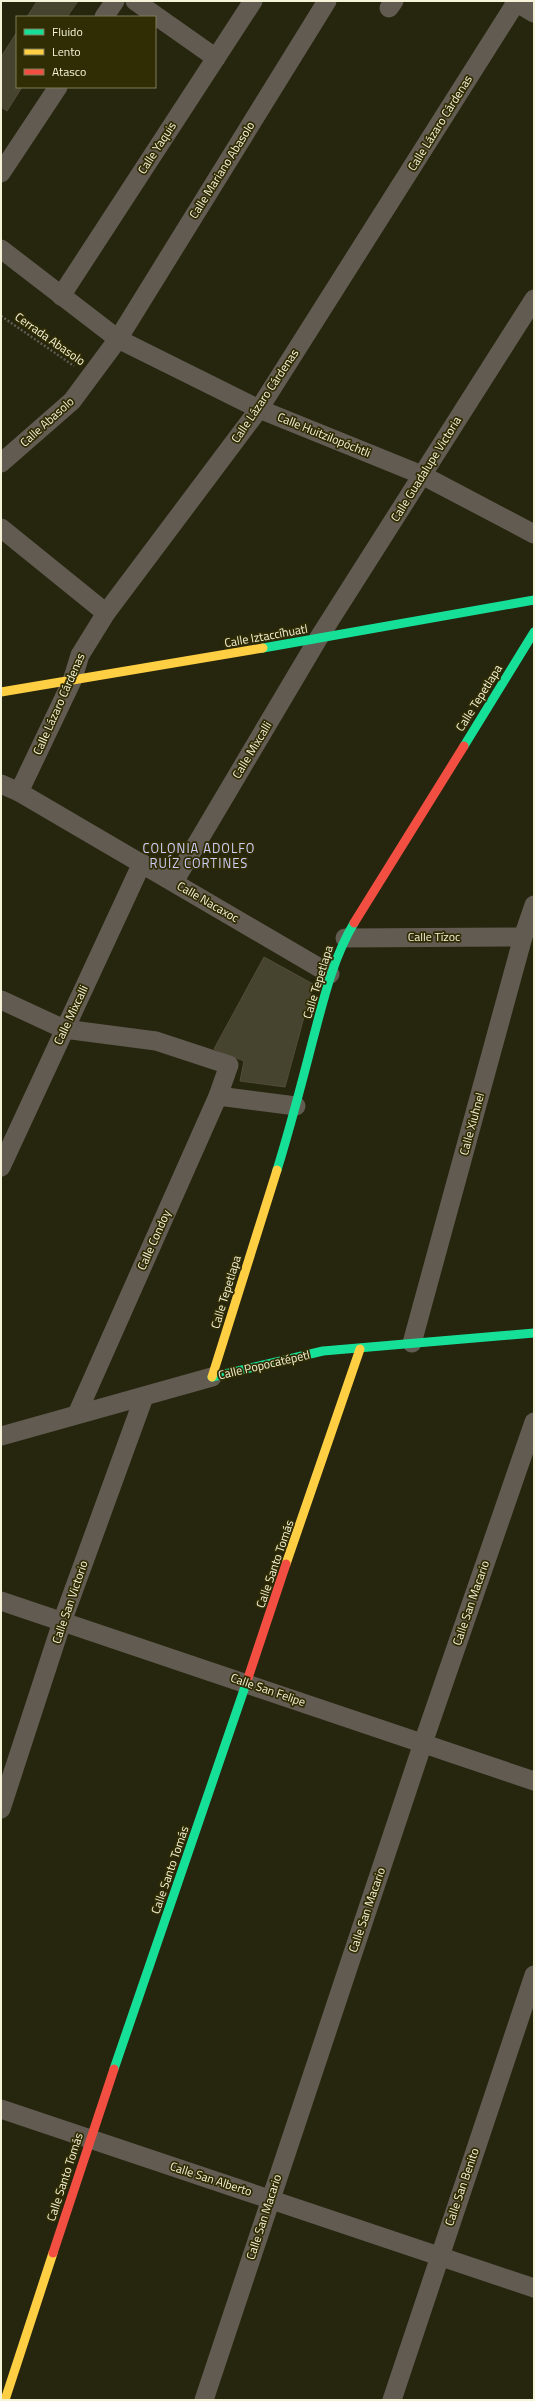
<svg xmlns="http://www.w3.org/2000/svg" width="535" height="2401" viewBox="0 0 535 2401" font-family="'Titillium Web',sans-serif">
<rect width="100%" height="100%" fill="#26250e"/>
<g fill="#46432e" stroke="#524d38">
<path d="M37,1H78L67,17H27Z"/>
<path d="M17,32V87H22L7,111L1,107V57Z"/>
<path d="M264,957L313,984L285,1087L240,1081L244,1061L214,1049Z"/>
</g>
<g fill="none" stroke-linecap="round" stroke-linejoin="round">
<path stroke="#5f5b4f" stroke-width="2.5" stroke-dasharray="2 2" stroke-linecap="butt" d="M1,316L74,366"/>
<g stroke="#615b51" stroke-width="19">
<path d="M135,1L216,58"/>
<path d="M514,1L534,13"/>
<path d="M389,8L394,1"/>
<path d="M104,17L115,1"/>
<path d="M1,173L58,87"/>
<path d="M1,249L118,339L259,409L422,475L534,534"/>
<path d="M61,296L253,1"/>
<path d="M1,463L72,401L118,339L327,1"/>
<path d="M1,528L106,613"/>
<path d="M1,784L19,792L330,974"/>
<path d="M19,792L72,681L80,655L106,613L259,409L517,1"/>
<path d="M174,882L318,639L534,299"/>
<path d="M345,938L523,937"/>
<path d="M1,1000L64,1029L156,1041L229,1065L218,1096L77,1414"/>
<path d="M218,1096L296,1106"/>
<path d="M1,1167L142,863"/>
<path d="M412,1343L523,937L534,905"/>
<path d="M1,1436L212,1377"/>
<path d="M1,1601L534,1781"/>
<path d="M1,1809L62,1622L144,1397"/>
<path d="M1,2109L534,2288"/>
<path d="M204,2400L423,1743L534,1422"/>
<path d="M392,2400L534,1975"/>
</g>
<g stroke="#16e098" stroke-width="9">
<path d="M263,648L534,600"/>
<path d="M464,746L534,632"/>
<path d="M277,1170C290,1128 301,1086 312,1043C323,1002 332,960 354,923"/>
<path d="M212,1377L323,1351L534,1333"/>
<path d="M114,2069L248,1678"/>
</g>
<g stroke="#ffcf43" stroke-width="9">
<path d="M1,692L263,648"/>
<path d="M212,1377L277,1170"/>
<path d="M286,1564L360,1349"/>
<path d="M5,2400L53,2253"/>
</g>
<g stroke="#f24e42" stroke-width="9">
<path d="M354,923L464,746"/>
<path d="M248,1678L286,1564"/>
<path d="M53,2253L114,2069"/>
</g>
</g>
<g text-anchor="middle" stroke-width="3.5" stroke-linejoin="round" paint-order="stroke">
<g font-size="12" fill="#f5f4d9" stroke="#302d04">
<text transform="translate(440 123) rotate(-58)" y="4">Calle Lázaro Cárdenas</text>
<text transform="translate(157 148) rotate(-57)" y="4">Calle Yaquis</text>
<text transform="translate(222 170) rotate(-58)" y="4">Calle Mariano Abasolo</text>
<text transform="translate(50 339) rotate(35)" y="4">Cerrada Abasolo</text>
<text transform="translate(265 396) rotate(-56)" y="4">Calle Lázaro Cárdenas</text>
<text transform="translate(47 422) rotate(-42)" y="4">Calle Abasolo</text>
<text transform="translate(324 435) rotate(22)" y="4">Calle Huitzilopóchtli</text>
<text transform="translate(426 469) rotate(-58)" y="4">Calle Guadalupe Victoria</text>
<text transform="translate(266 636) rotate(-10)" y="4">Calle Iztaccíhuatl</text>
<text transform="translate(479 698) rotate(-58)" y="4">Calle Tepetlapa</text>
<text transform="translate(59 704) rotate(-66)" y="4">Calle Lázaro Cárdenas</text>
<text transform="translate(252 750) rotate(-59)" y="4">Calle Mixcalli</text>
<text transform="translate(208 902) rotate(30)" y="4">Calle Nacaxoc</text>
<text x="434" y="941">Calle Tízoc</text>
<text transform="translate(318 982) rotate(-73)" y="4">Calle Tepetlapa</text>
<text transform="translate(71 1015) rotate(-65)" y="4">Calle Mixcalli</text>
<text transform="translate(472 1124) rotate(-75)" y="4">Calle Xiuhnel</text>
<text transform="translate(154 1240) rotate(-66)" y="4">Calle Condoy</text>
<text transform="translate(226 1292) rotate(-73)" y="4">Calle Tepetlapa</text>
<text transform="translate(264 1365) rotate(-13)" y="4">Calle Popocatépetl</text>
<text transform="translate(275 1564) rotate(-71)" y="4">Calle Santo Tomás</text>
<text transform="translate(70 1602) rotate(-71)" y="4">Calle San Victorio</text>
<text transform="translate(471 1603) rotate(-71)" y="4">Calle San Macario</text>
<text transform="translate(268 1690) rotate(19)" y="4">Calle San Felipe</text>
<text transform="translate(170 1870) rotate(-71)" y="4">Calle Santo Tomás</text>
<text transform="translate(367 1910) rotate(-71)" y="4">Calle San Macario</text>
<text transform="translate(65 2177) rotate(-72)" y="4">Calle Santo Tomás</text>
<text transform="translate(211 2179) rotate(18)" y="4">Calle San Alberto</text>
<text transform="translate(462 2187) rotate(-71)" y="4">Calle San Benito</text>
<text transform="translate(264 2217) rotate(-72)" y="4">Calle San Macario</text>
</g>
<g font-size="13" letter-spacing="1" fill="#cfcffb" stroke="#302d04">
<text x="199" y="853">COLONIA ADOLFO<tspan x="199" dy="15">RUÍZ CORTINES</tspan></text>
</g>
</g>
<rect width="535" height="2401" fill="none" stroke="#f5f4d9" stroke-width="4"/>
<rect x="16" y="16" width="140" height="72" fill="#302d04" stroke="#7f7d59"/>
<rect x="24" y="29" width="20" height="6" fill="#16e098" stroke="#7f7d59"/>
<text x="52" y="36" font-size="12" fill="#f5f4d9">Fluido</text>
<rect x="24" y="49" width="20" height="6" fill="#ffcf43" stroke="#7f7d59"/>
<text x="52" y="56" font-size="12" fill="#f5f4d9">Lento</text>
<rect x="24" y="69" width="20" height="6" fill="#f24e42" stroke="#7f7d59"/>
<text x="52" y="76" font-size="12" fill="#f5f4d9">Atasco</text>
</svg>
